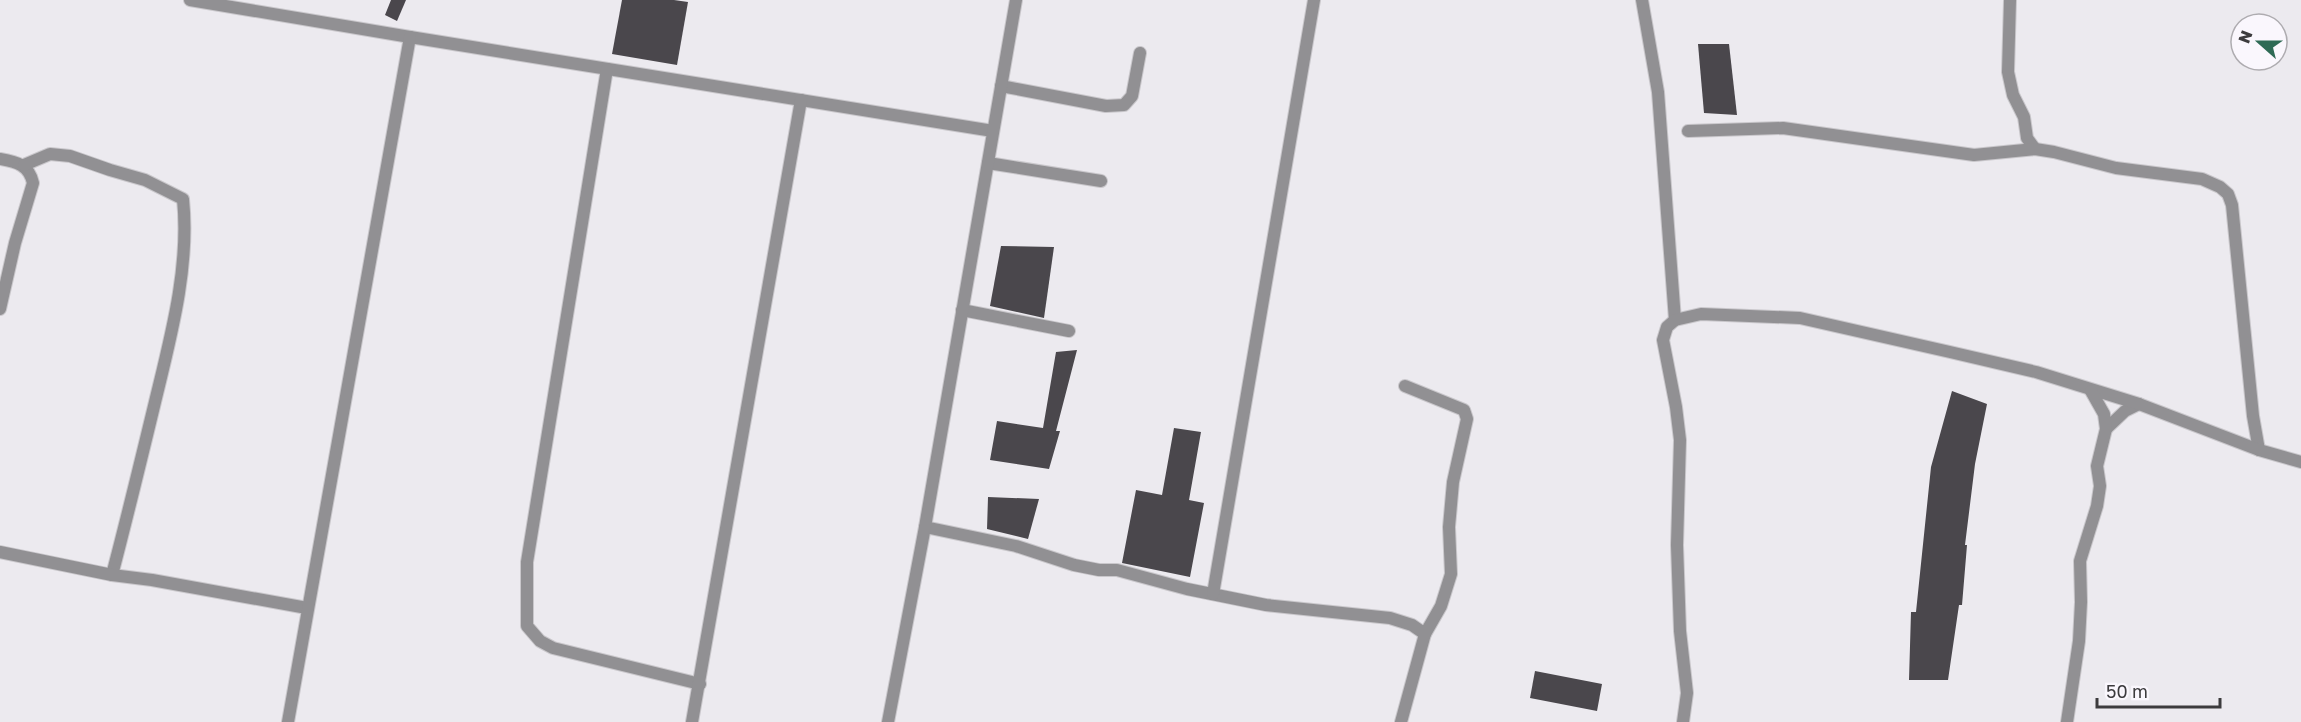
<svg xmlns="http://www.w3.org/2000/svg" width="2301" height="722" viewBox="0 0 2301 722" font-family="'Golos Text',sans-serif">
<rect width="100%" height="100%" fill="#eceaef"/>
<g fill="#4a474c">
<path d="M391,0H406L397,21L385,15Z"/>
<path d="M622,0H674L688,2L677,65L612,54Z"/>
<path d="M1698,44H1729L1737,115L1704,113Z"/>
<path d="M1001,246L1054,247L1044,318L990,306Z"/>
<path d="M1077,350L1056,431H1060L1049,469L990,460L997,421L1043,428L1056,352Z"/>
<path d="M1952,391L1987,404L1975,464L1965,545H1967L1962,605H1959L1948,680H1909L1911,612H1916L1931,467Z"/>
<path d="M1174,428L1201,432L1189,500L1204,503L1190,577L1122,563L1136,490L1162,495Z"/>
<path d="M988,497L1039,499L1028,539L987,529Z"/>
<path d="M1535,671L1602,684L1597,711L1530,698Z"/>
</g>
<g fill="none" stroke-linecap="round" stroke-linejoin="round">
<defs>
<g id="street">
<path d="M190,0L410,37L993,131"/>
<path d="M1642,0L1658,92L1675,320"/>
<path d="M2010,0L2008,72L2013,95L2024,117L2027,138L2035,149"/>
<path d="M607,69L527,562V626L540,641L553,648L700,684"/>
<path d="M1001,86L1106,106L1124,105L1132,96L1140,53"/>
<path d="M1688,131L1783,128L1974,155L2035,149L2054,152L2116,168L2202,179L2220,187L2228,194L2232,205L2253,416L2259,450"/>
<path d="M0,159C17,162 29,165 33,183L15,243L0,309"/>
<path d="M988,163L1101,181"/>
<path d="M24,165L50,154L70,156L110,170L145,180L183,199C190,266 171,336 155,402C141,460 127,518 112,575"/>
<path d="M962,310L1069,331"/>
<path d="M2106,429L2125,411L2139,404"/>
<path d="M925,527L1016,546L1074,565L1099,570H1117L1187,589L1266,605L1390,618L1412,625L1425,634"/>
<path d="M0,552L112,575L152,580L307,608"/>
<path d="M1213,594L1314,0"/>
<path d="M288,722L410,37"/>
<path d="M692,722L801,100"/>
<path d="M888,722L925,527L1016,0"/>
<path d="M1401,722L1425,634L1441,606L1451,574L1449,527L1453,482L1467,419L1464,410L1405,386"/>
<path d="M1683,722L1687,693L1680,631L1677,545L1680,440L1676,407L1663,340L1667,327L1675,320L1701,314L1800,318L1950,352L2036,372L2139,404L2259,450L2301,462"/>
<path d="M2067,722L2079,641L2081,602L2080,561L2097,506L2100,486L2097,466L2106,429L2104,414L2091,391"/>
</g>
</defs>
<use href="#street" stroke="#c9c7cb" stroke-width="14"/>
<use href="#street" stroke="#919093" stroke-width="12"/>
</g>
<g transform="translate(2259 42) rotate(291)"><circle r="28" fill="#faf7fd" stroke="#aeacb0" stroke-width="1.5"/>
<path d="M0-4.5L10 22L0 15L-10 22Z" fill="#2e6a55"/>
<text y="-9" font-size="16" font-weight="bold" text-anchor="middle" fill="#3c3b3d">N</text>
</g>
<path d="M2097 698v9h123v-9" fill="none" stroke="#3c3b3d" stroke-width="3"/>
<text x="2106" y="698" font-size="18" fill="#3c3b3d" stroke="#faf7fd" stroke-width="4.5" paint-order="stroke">50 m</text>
</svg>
